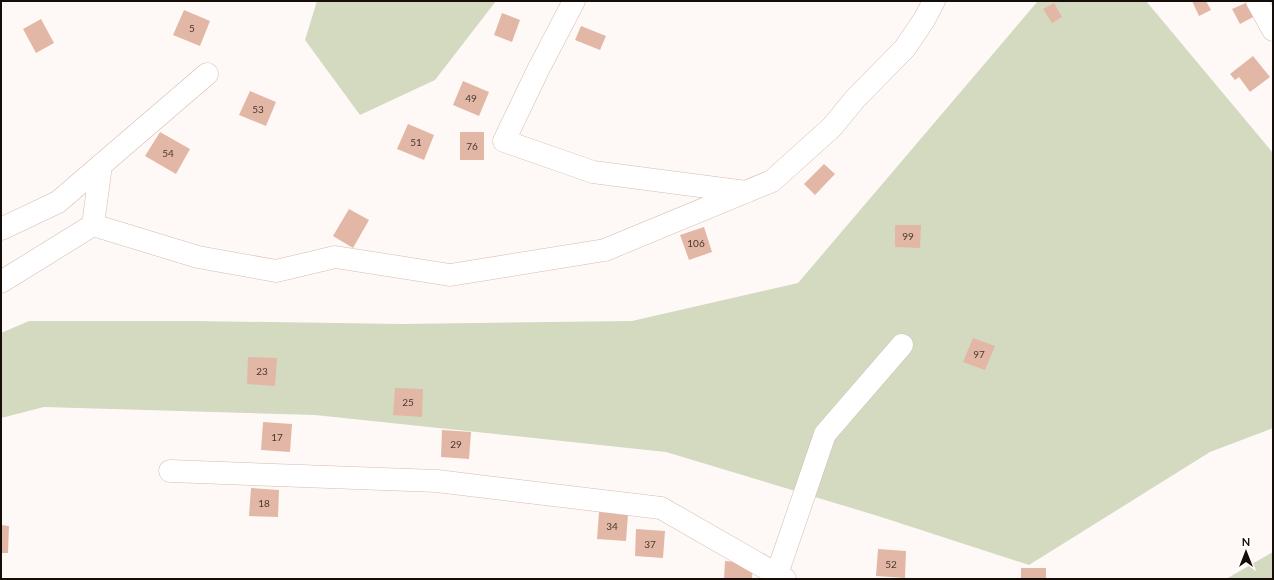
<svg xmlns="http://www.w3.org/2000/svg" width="1274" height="580" viewBox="0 0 1274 580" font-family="Lato,sans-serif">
<rect width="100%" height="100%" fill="#fef9f7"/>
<g fill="#d3dac0">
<path d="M317,1H496L435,80L360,115L305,40Z"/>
<path d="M1038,1H1146L1273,153V428L1210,452L1029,565L878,516L666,452L315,415L44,407L1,418V333L29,321H195L402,324L632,321L798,283Z"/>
<path d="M1273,552V579H1226Z"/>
</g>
<g fill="#e3b7a5">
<path d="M1192,1H1206L1211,10L1199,16Z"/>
<path d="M1248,2L1255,16L1240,24L1232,9Z"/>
<path d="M1054,3L1062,17L1052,23L1043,9Z"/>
<path d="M184,10L210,21L200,46L173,35Z"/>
<path d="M502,13L520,20L512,42L494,35Z"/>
<path d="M41,19L54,43L36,53L23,29Z"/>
<path d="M581,26L606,36L600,50L575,40Z"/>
<path d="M1253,56L1270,77L1250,92L1239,77L1235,80L1230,74Z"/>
<path d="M463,81L489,92L479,116L453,105Z"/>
<path d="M250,91L276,102L266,126L239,115Z"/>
<path d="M408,124L434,135L424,160L397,149Z"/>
<path d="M160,132L190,149L176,174L145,156Z"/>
<rect x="460" y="132" width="24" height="28"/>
<path d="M824,164L835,174L815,195L804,184Z"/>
<path d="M349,209L369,220L353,248L333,236Z"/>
<path d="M895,225H921L920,248L895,247Z"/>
<path d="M704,227L712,252L689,260L680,235Z"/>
<path d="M973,338L995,346L985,370L963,362Z"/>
<path d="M248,357L277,358L275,386L247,384Z"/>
<path d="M395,388L423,389L422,417L393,415Z"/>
<path d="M263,422L292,424L290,452L261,450Z"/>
<path d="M442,430L471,432L469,459L441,457Z"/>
<path d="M251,488L279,490L278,517L249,516Z"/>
<path d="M599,512L628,514L626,541L597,539Z"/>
<path d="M1,525L9,526L8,553H1Z"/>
<path d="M636,529L665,531L663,558L635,556Z"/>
<path d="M878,549L906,551L905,578L876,576Z"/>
<path d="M725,561L753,563L752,579H724Z"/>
<rect x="1021" y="568" width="25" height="11"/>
</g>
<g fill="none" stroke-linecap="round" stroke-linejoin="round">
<defs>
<g id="minor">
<path d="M574,1L538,70L504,141L593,172L746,192"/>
<path d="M1257,1L1273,30"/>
<path d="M93,225L101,165L207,74"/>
<path d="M1,229L58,202L101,165"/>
<path d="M1,282L93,225L198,257L276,271L335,257L450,275L605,250L772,181L832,127L855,99L905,48L924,20L934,1"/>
<path d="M170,471L437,481L661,508L785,579"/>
<path d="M777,574L825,434L902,345"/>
</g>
</defs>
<use href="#minor" stroke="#d3bdb0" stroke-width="23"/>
<use href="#minor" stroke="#fff" stroke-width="22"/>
</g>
<g text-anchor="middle" stroke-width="3" stroke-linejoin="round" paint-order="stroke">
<g font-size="10" fill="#48382f">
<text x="192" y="32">5</text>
<text x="471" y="102">49</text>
<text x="258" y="113">53</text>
<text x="416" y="146">51</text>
<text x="472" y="150">76</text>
<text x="168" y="157">54</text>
<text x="908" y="240">99</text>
<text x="696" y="247">106</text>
<text x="979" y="358">97</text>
<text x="262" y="375">23</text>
<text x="408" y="406">25</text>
<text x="277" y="441">17</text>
<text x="456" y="448">29</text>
<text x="264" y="507">18</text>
<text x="612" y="530">34</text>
<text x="650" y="548">37</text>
<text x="891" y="568">52</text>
</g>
</g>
<rect width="1274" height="580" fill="none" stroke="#140d08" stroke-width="4"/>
<g transform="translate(1246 552)" stroke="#ffffff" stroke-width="3" paint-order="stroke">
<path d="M0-3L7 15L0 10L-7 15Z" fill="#140d08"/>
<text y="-6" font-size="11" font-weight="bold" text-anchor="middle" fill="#140d08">N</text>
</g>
</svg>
